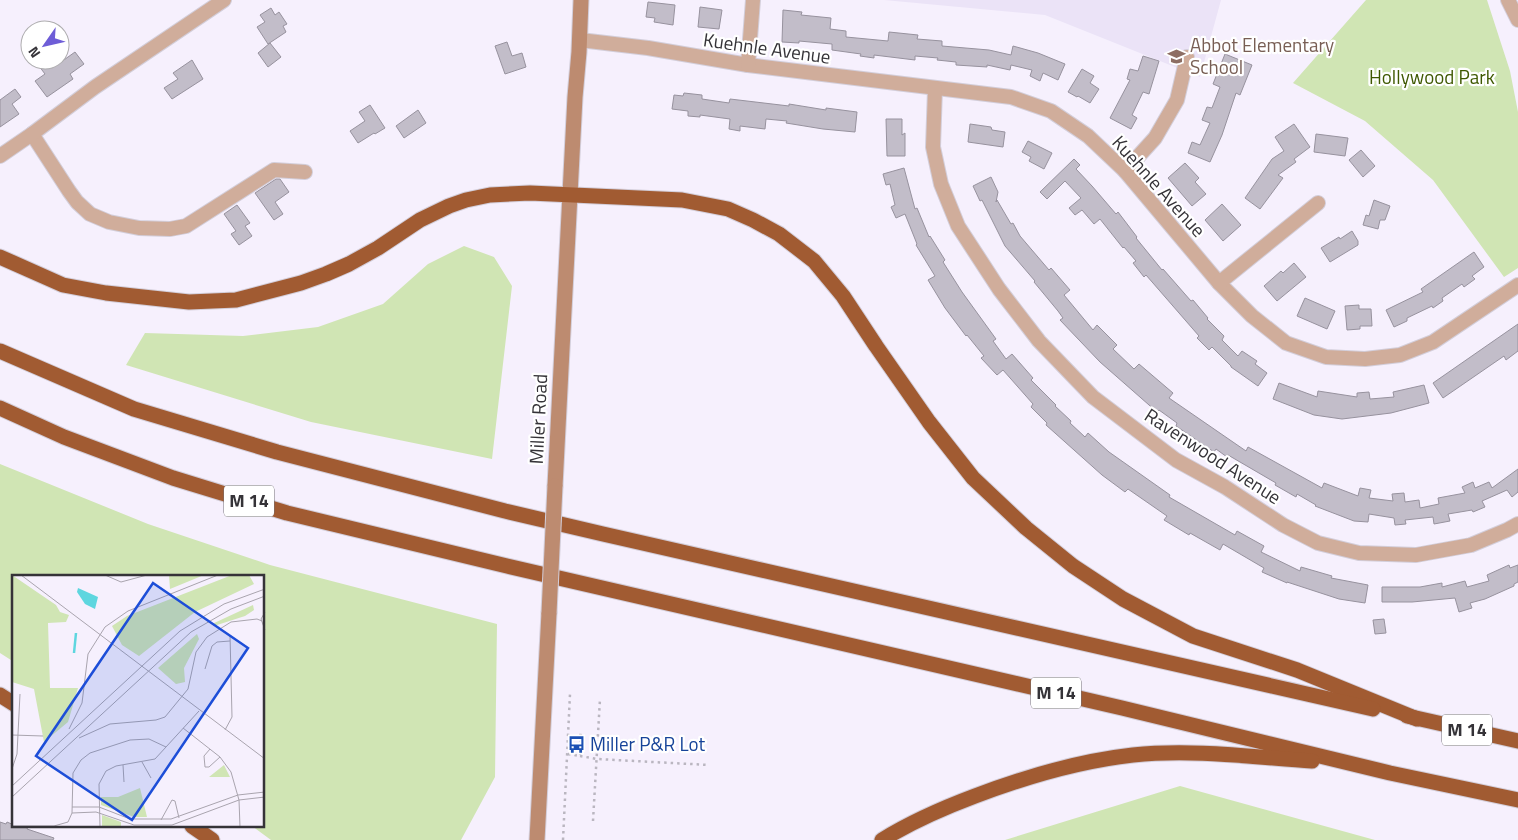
<svg xmlns="http://www.w3.org/2000/svg" width="1518" height="840" viewBox="0 0 1518 840" font-family="'Titillium Web',sans-serif">
<rect width="100%" height="100%" fill="#f6f0fd"/>
<path fill="#ebe3f7" d="M884,0H1221L1200,77L1045,15Z"/>
<g fill="#d0e5b4">
<path d="M1366,0H1487L1510,71L1518,112V268L1504,277L1433,180L1365,121L1293,83Z"/>
<path d="M464,246L494,257L512,286L492,459L311,422L126,365L145,333L243,336L318,327L383,304L428,264Z"/>
<path d="M0,464L148,524L270,565L497,624L495,777L461,840H271L252,826H264V576H14V662L0,653Z"/>
<path d="M1180,786L1375,840H1005Z"/>
</g>
<g fill="#c2bdc9" stroke="#97929e">
<path d="M648,2L675,5L673,25L654,22L655,18L646,17Z"/>
<path d="M700,7L722,10L719,29L698,27Z"/>
<path d="M271,8L275,15L279,12L287,24L283,26L286,32L268,44L257,27L265,22L260,15Z"/>
<path d="M783,10L802,12L801,15L831,18L830,29L846,31V37L888,41L889,32L918,35L917,39L942,41V46L989,50L1011,55L1013,46L1038,53L1065,64L1058,80L1043,73L1040,81L1030,76L1032,70L1011,65L1010,70L987,65V67L956,65V62L937,60L938,58L915,56V60L874,55V58L860,56L861,54L832,50V44L799,41V43L782,42Z"/>
<path d="M507,42L512,56L522,53L526,67L505,74L495,46Z"/>
<path d="M270,43L281,57L268,67L258,53Z"/>
<path d="M75,52L84,64L70,74L73,79L47,97L35,81L45,74L39,66L48,60H60L61,62Z"/>
<path d="M1225,54L1252,65L1240,95L1236,93L1222,135L1210,162L1188,153L1192,142L1200,145L1210,123L1202,120L1207,107L1212,108L1220,87L1213,84Z"/>
<path d="M1143,56L1159,61L1149,94L1143,92L1132,115L1137,118L1131,129L1110,118L1130,80L1127,79L1130,69L1138,71Z"/>
<path d="M192,60L203,79L172,99L164,88L178,79L173,73Z"/>
<path d="M1082,69L1094,76L1090,83L1099,89L1090,103L1078,96L1077,97L1068,92Z"/>
<path d="M15,89L21,97L12,104L19,114L0,127V100Z"/>
<path d="M684,93L702,95V99L729,103L730,99L789,106V104L826,110V108L857,112L855,132L823,129L786,123L787,121L766,119L765,129L740,126V131L729,129L730,119L700,115V117L688,116V111L672,109L674,95L683,96Z"/>
<path d="M370,105L385,128L375,134L374,133L358,143L350,131L365,121L359,112Z"/>
<path d="M418,110L426,123L404,138L396,126Z"/>
<path d="M886,119H902V135L905,133V156H887Z"/>
<path d="M970,124L991,127L992,130L1005,132L1003,147L968,142Z"/>
<path d="M1294,124L1310,147L1294,159L1296,162L1278,175L1283,178L1260,209L1245,198L1272,159L1284,151L1275,137Z"/>
<path d="M1316,134L1348,138L1345,156L1314,152Z"/>
<path d="M1028,141L1052,153L1044,169L1029,161L1031,157L1022,152Z"/>
<path d="M1361,150L1375,166L1363,177L1349,160Z"/>
<path d="M1074,159L1080,165L1076,169L1092,186L1116,214L1118,212L1137,237L1136,238L1162,270L1163,269L1191,301L1193,300L1208,318L1207,319L1224,336L1222,340L1238,356L1242,351L1257,361L1255,364L1267,373L1258,386L1231,367V366L1212,347L1209,350L1197,338L1199,336L1146,275L1144,277L1133,263L1136,261L1124,247L1123,248L1100,219L1094,224L1082,210L1075,215L1069,208L1081,198L1065,181L1047,199L1040,192Z"/>
<path d="M1185,163L1199,178L1195,182L1206,194L1192,206L1168,178Z"/>
<path d="M904,168L915,209L917,208L929,237L930,236L945,260L943,262L962,292L996,339L993,341L1006,359L1012,354L1033,378L1031,380L1056,405L1055,406L1071,421L1070,423L1085,437L1088,433L1109,452L1170,495L1169,497L1235,535L1237,531L1264,546L1261,552L1300,571L1301,567L1332,576L1331,578L1368,585L1365,603L1339,599L1287,582V583L1262,572L1264,568L1223,544L1220,550L1190,533L1189,535L1164,520L1167,516L1128,489L1125,492L1102,475L1046,425L1047,423L1031,407L1033,404L1003,370L997,375L981,358L984,356L967,335L966,336L945,308L928,280L935,276L916,245L917,244L905,214L896,218L891,207L895,205L890,184L886,185L883,174Z"/>
<path d="M991,177L998,192L996,202L997,200L1011,224L1013,223L1020,236L1049,270L1051,268L1070,290L1064,295L1093,330L1097,325L1117,345L1113,349L1134,369L1139,364L1173,393L1169,398L1246,451L1248,447L1322,488L1324,483L1358,496L1360,488L1371,490L1369,498L1393,501L1392,494L1404,493L1405,502L1419,500L1420,508L1439,504L1438,498L1465,493L1462,487L1473,482L1475,488L1489,482L1492,488L1518,469V492L1512,497L1507,490L1482,501L1485,507L1473,512L1472,510L1448,514L1450,521L1434,524L1433,517L1405,520L1406,524L1395,525L1394,518L1369,514L1368,522L1354,521L1315,506L1316,505L1297,494L1296,497L1275,485L1276,483L1228,455L1227,457L1216,449L1214,452L1176,426L1177,423L1159,410L1157,412L1100,362L1060,320L1063,318L1058,311L1034,282L1035,281L1005,246L982,200L980,201L973,186Z"/>
<path d="M276,179H280L289,192L275,202L283,214L274,220L255,193Z"/>
<path d="M1374,200L1390,206L1385,220H1380L1378,229L1363,225L1366,215L1369,216Z"/>
<path d="M1222,204L1241,225L1223,241L1205,220Z"/>
<path d="M237,205L250,223L245,226L252,236L239,245L231,234L236,231L224,214Z"/>
<path d="M1352,231L1358,241V245L1330,262L1321,248L1339,237L1340,239Z"/>
<path d="M1474,252L1484,267L1472,276L1475,279L1464,287L1462,284L1442,298L1443,301L1433,308L1432,306L1407,318V321L1394,327L1386,310L1423,292L1421,289Z"/>
<path d="M1294,263L1306,277L1277,301L1264,286L1281,271L1283,273Z"/>
<path d="M1305,298L1335,311L1327,329L1297,316Z"/>
<path d="M1359,305V309H1371L1372,326H1360V329L1347,330L1345,306Z"/>
<path d="M1518,324V351L1506,360L1504,356L1443,398L1433,383Z"/>
<path d="M1279,383L1317,397L1318,391L1357,397V393L1369,392L1370,399L1394,397L1393,392L1424,385L1429,403L1391,413L1342,419L1314,415L1273,399Z"/>
<path d="M1509,565L1510,568L1518,565V582L1514,584V586L1485,599L1470,603L1472,608L1459,612L1455,598L1412,602H1382V587H1420L1442,583V587L1465,581L1467,587L1489,581L1487,575Z"/>
<path d="M1384,619L1386,633L1375,634L1373,620Z"/>
<path d="M0,822L6,824L7,822L14,825V826H28L27,829L54,838L53,840H0Z"/>
</g>
<g fill="none" stroke-linecap="round" stroke-linejoin="round">
<defs>
<g id="minor">
<path d="M1508,0L1518,20"/>
<path d="M580,40L648,48L748,65L1011,97L1051,111L1088,136L1125,171L1219,283L1252,316L1286,343L1326,357L1365,359L1400,355L1433,342L1518,285"/>
<path d="M748,65L753,0"/>
<path d="M935,89L933,147L941,184L958,226L999,289L1039,341L1093,397L1176,460L1225,487L1283,525L1318,543L1359,553L1416,555L1471,545L1507,530L1518,524"/>
<path d="M32,134L69,191L77,202L90,214L109,222L139,228L170,229L186,226L274,170L305,172"/>
<path d="M0,156L32,134L95,87L224,0"/>
<path d="M1125,171L1155,138L1177,100L1187,57"/>
<path d="M1219,283L1318,203"/>
</g>
<g id="secondary">
<path d="M555,486L575,97L579,52L581,0"/>
<path d="M537,840L549,613"/>
</g>
<g id="motorway">
<path d="M0,257L63,285L106,293L189,302L236,300L301,283L326,274L349,264L378,248L420,220L449,206L466,200L490,195L530,193L682,200L728,209L753,220L779,234L814,261L843,296L876,346L929,422L973,478L1026,528L1073,566L1123,599L1193,636L1297,670L1417,719"/>
<path d="M0,351L134,409L277,452L505,511L603,534L1373,709"/>
<path d="M0,408L64,437L173,478L287,513L507,566L1122,708L1390,773L1518,800"/>
<path d="M0,695L14,704"/>
<path d="M1407,716L1518,741"/>
<path d="M192,826L212,840"/>
<path d="M882,840C911,822 943,808 975,796C1025,777 1079,761 1133,755C1192,749 1253,757 1312,761"/>
</g>
</defs>
<use href="#minor" stroke="#d3ceda" stroke-width="16"/>
<use href="#secondary" stroke="#d3ceda" stroke-width="17"/>
<use href="#motorway" stroke="#d3ceda" stroke-width="17"/>
<g stroke="#bab6c0" stroke-width="2.5" stroke-dasharray="2.5 4" stroke-linecap="butt">
<path d="M568,754L580,756L581,735H576"/>
<path d="M580,756L597,759L709,765"/>
<path d="M593,821L600,699"/>
<path d="M563,840L570,694"/>
</g>
<use href="#minor" stroke="#d0ad9b" stroke-width="14"/>
<use href="#secondary" stroke="#bd8b70" stroke-width="15"/>
<use href="#motorway" stroke="#a15b32" stroke-width="15"/>
<defs>
<path id="secondary-bridge" d="M549,613L555,486"/>
</defs>
<use href="#secondary-bridge" stroke="#d3ceda" stroke-width="17" stroke-linecap="butt"/>
<use href="#secondary-bridge" stroke="#bd8b70" stroke-width="15"/>
</g>
<defs>
<symbol id="school-bare" viewBox="-9 -9 18 18"><path d="M0-5L7-2L0 1L-7-2ZM-4 1L0 2.5L4 1V4Q0 6-4 4Z" fill="#8d6e63" stroke="#fff" stroke-width="2.5" paint-order="stroke"/></symbol>
<symbol id="bus-bare" viewBox="-9 -9 18 18"><path d="M-5-6H5V4H4V6H2V4H-2V6H-4V4H-5ZM-3.5-4V0h7V-4ZM-3.5 1.2v1.5H-2V1.2ZM2 1.2v1.5H3.5V1.2Z" fill="#1a4fb4" stroke="#fff" stroke-width="2.5" paint-order="stroke"/></symbol>
</defs>
<g fill-rule="evenodd">
<use href="#school-bare" x="1164" y="44" width="25" height="25"/>
<use href="#bus-bare" x="564" y="732" width="25" height="25"/>
</g>
<g text-anchor="middle" stroke-width="4.5" stroke-linejoin="round" paint-order="stroke">
<g fill="#fff" stroke="#727074" stroke-width="1">
<rect x="224" y="485.5" width="50" height="31" rx="4"/>
<rect x="1031" y="677.5" width="50" height="31" rx="4"/>
<rect x="1442" y="714.5" width="50" height="31" rx="4"/>
</g>
<g font-size="18" font-weight="bold" fill="#353338">
<text x="249" y="507">M 14</text>
<text x="1056" y="699">M 14</text>
<text x="1467" y="736">M 14</text>
</g>
<g font-size="19" fill="#785e54" stroke="#fff" text-anchor="start">
<text x="1190" y="52">Abbot Elementary<tspan x="1190" dy="22">School</tspan></text>
</g>
<g font-size="19" fill="#353338" stroke="#fff">
<text transform="translate(767 48) rotate(8)" y="7">Kuehnle Avenue</text>
<text transform="translate(1159 186) rotate(48)" y="7">Kuehnle Avenue</text>
<text transform="translate(538 419) rotate(-87)" y="7">Miller Road</text>
<text transform="translate(1213 456) rotate(33)" y="7">Ravenwood Avenue</text>
</g>
<g font-size="19" fill="#3e5800" stroke="#fff">
<text x="1432" y="84">Hollywood Park</text>
</g>
<g font-size="19" fill="#164399" stroke="#fff" text-anchor="start">
<text x="590" y="751">Miller P&amp;R Lot</text>
</g>
</g>
<g transform="translate(12 575)">
<rect width="252" height="252" fill="#f6f0fd"/>
<path d="M0,0L44,30L48,37L57,40L54,47L36,48L38,113H66L56,147L32,167L22,114L0,107ZM157,0H192L158,14ZM220,0H237L242,9L183,37L127,81L110,70L100,51L115,41ZM241,30L242,35L233,41L202,51L200,49ZM185,59L187,64L172,93L173,107L164,109L146,93ZM212,190L218,202H197ZM128,213L135,242H122L89,230V222H106ZM90,240L109,247V251H90Z" fill="#d0e5b4"/>
<path d="M66,13L86,22L83,34L73,29L65,17Z" fill="#5ed6df"/>
<path fill="none" stroke="#5ed6df" stroke-width="2.5" d="M62,78L64,58"/>
<path fill="none" stroke="#a9a4ae" stroke-width="1" d="M9,0L253,184M93,0L109,7L135,0M253,37L249,44L253,55M193,94L200,71L205,67L218,66M171,153L208,182L219,197L227,225L228,252M57,154L70,128L76,79L93,52L116,36L206,0M213,155L220,142L218,60M0,160L31,161M67,163L98,149L144,145L153,142L176,114L184,77L195,62L219,47L245,44L250,46M198,174L192,181L193,192H197L208,182M130,187L139,203M111,190L112,207M0,194L5,179L8,119M0,211L168,56L212,29L253,14M0,222L179,57L219,34L253,21M60,232H87L118,244H159L226,220L253,217M60,238L84,237L122,250H160L227,225L253,222M149,245L160,225L163,226L167,243M0,251H42L56,247L60,238L61,198L69,185L78,178L118,165L137,164L154,172M88,252L87,209L94,196L104,191L143,184L187,136"/>
<path fill="#1d4ed8" fill-opacity="0.15" stroke="#1d4ed8" stroke-width="2.5" d="M141,8L236,73L120,245L24,181Z"/>
<rect width="252" height="252" fill="none" stroke="#353338" stroke-width="2.5"/>
</g>
<g transform="translate(45 45) rotate(236)"><circle r="24" fill="#ffffff" stroke="#aeadaf"/>
<path d="M0-4L9 19L0 12L-9 19Z" fill="#6e5dd7"/>
<text y="-8" font-size="14" font-weight="bold" text-anchor="middle" fill="#353338">N</text>
</g>
</svg>
